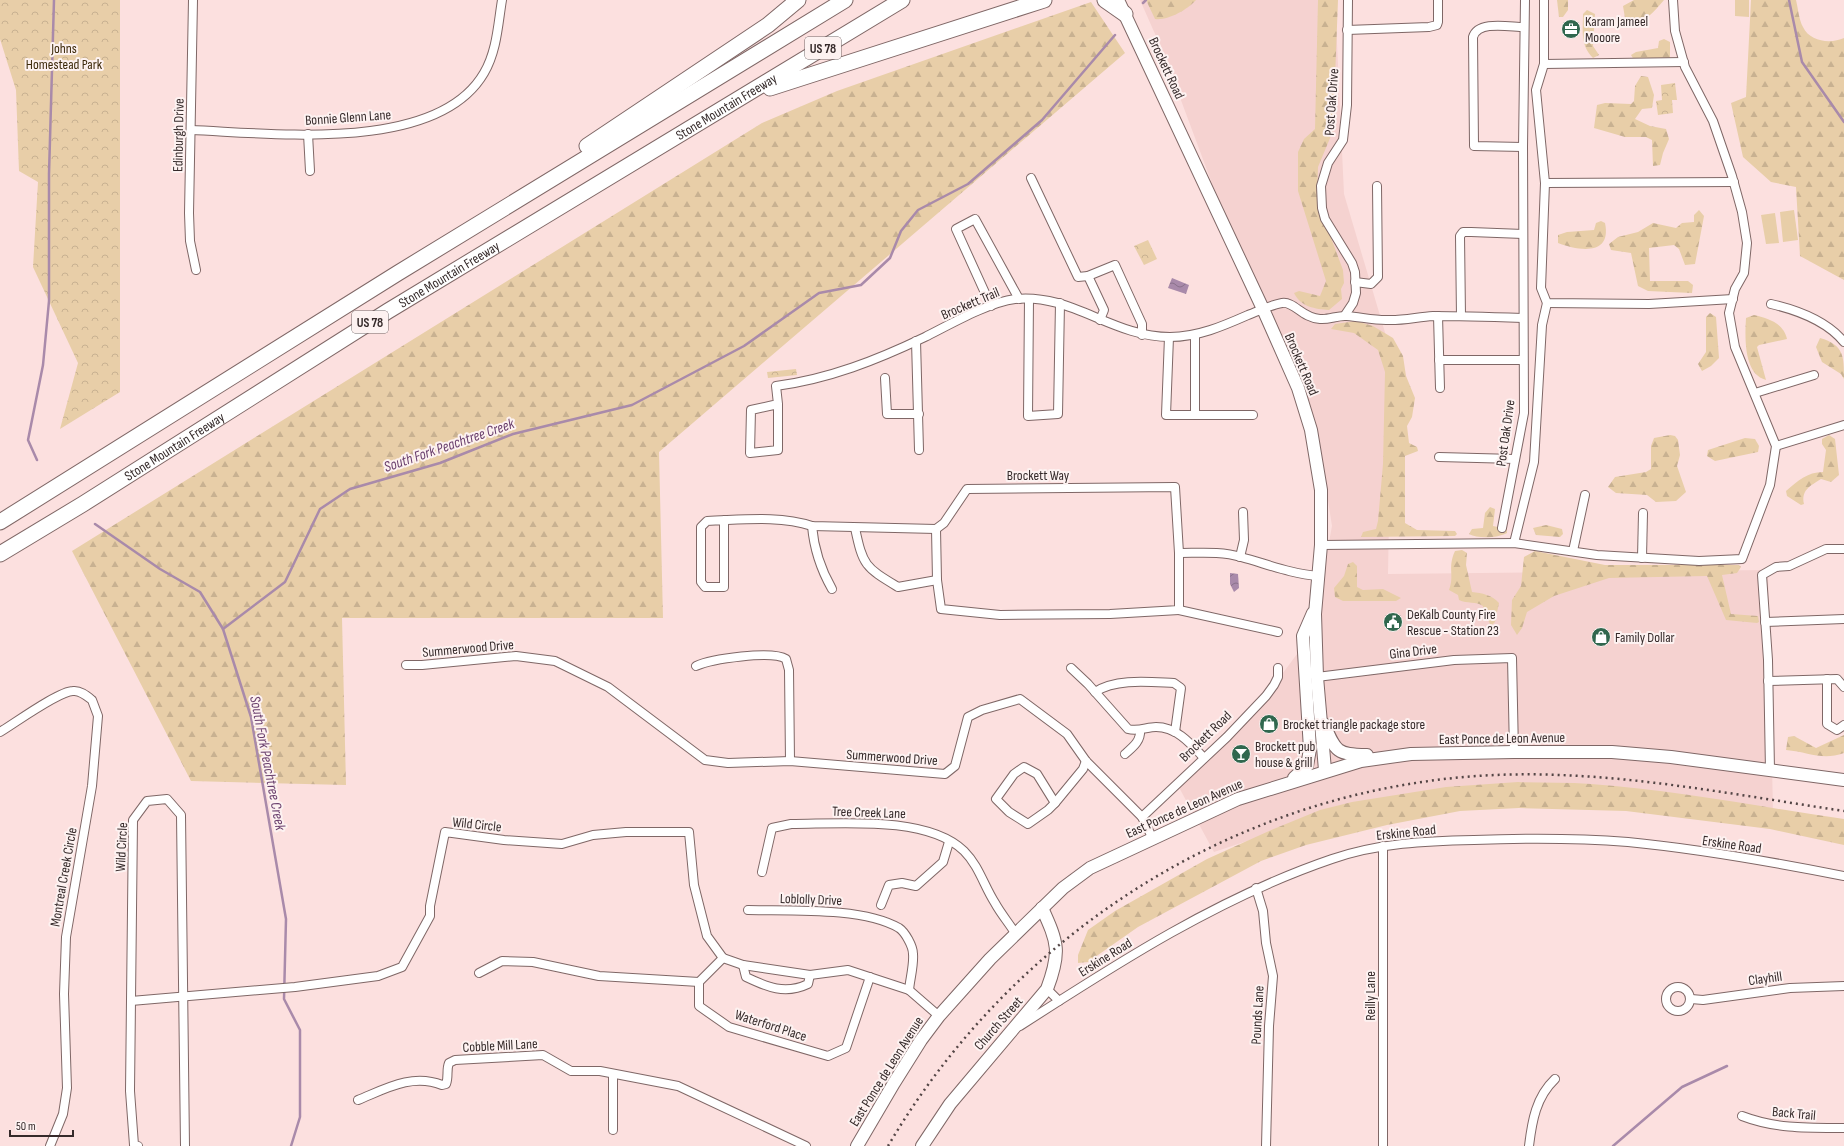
<svg xmlns="http://www.w3.org/2000/svg" width="1844" height="1146" viewBox="0 0 1844 1146" font-family="'Sofia Sans Condensed',sans-serif">
<defs>
<pattern id="forest-firs" width="22" height="20" patternUnits="userSpaceOnUse"><rect width="22" height="20" fill="#e8cea8"/><path d="M5 1l3.5 6h-7zM16 11l3.5 6h-7z" fill="#c8b191"/></pattern>
<pattern id="park-crowns" width="20" height="18" patternUnits="userSpaceOnUse"><rect width="20" height="18" fill="#e8cea8"/><path d="M2 6a3 3 0 1 1 6 0M12 15a3 3 0 1 1 6 0" fill="none" stroke="#c8b191"/></pattern>
<pattern id="water-waves" width="16" height="10" patternUnits="userSpaceOnUse"><rect width="16" height="10" fill="#a98aaa"/><path d="M0 5q4-4 8 0t8 0" fill="none" stroke="#8a718b"/></pattern>
</defs>
<rect width="100%" height="100%" fill="#fce0df"/>
<path fill="#f5d2d0" d="M1140,0H1335L1344,194L1392,356L1388,574L1768,570L1773,812L1543,792L1286,828L1214,852L1175,780L1253,713L1312,634L1332,526L1317,431L1226,221L1163,52Z"/>
<g fill="#e8cea8">
<path d="M1735,0H1749V17L1735,16Z"/>
<path d="M1794,210L1798,240L1783,242L1780,212Z"/>
<path d="M1775,213L1779,243L1766,244L1761,215Z"/>
</g>
<g fill="url(#forest-firs)">
<path d="M1146,0H1196C1187,10 1167,21 1155,19Z"/>
<path d="M1318,0H1338L1333,131L1318,167L1317,200L1343,270L1344,283L1341,289L1342,299L1329,310C1315,309 1301,307 1294,293L1299,291L1320,296L1326,281L1298,191V152L1304,139L1315,129Z"/>
<path d="M1557,0H1568V10L1563,17H1559Z"/>
<path d="M1634,0H1664C1649,17 1647,22 1625,18L1623,6Z"/>
<path d="M1751,0H1796C1798,8 1799,20 1803,27C1810,42 1831,44 1844,38V280L1800,256L1796,187L1771,182L1743,157L1731,103L1746,97Z"/>
<path d="M1091,2L1125,53L659,452L663,618H342L346,785L191,781L72,551L762,123L837,91Z"/>
<path d="M1587,10L1595,14L1593,46L1599,55L1593,58C1580,45 1583,31 1583,14Z"/>
<path d="M1664,39L1670,42V60H1634L1631,55L1636,52L1658,48L1659,41Z"/>
<path d="M1641,76L1648,77L1654,95L1652,108L1642,109L1635,119L1650,126L1666,129L1669,139L1663,153L1660,165L1653,166L1652,140L1646,137H1625L1594,128L1597,105L1605,103L1631,104L1634,101L1635,86Z"/>
<path d="M1699,210L1704,216L1695,264L1685,265L1679,249L1674,245L1649,248L1650,281H1688L1693,285L1692,293L1648,291L1638,286L1631,253L1611,250L1609,244L1618,237L1638,232L1653,223L1676,228L1682,223L1694,222V215Z"/>
<path d="M1601,221L1605,223C1612,256 1579,251 1558,243V235L1567,232L1594,230L1596,223Z"/>
<path d="M1710,313L1716,317L1719,358L1711,366L1702,371L1698,364L1706,352V317Z"/>
<path d="M1754,315C1767,318 1784,323 1787,339L1759,345L1757,347L1766,380C1743,374 1745,336 1746,318Z"/>
<path d="M1356,321L1373,326L1393,338L1403,356L1406,376L1415,398L1412,417L1407,426L1409,443L1417,447L1418,451L1405,456V523L1417,530L1455,531L1457,534L1455,536L1361,537L1363,532L1376,529L1378,521L1383,464L1385,372L1378,350L1354,333L1331,329L1335,324Z"/>
<path d="M1820,338C1844,345 1844,356 1844,379L1841,374L1822,362L1816,347Z"/>
<path d="M1670,435L1675,436L1678,440L1680,455L1677,466L1686,492L1676,501L1656,502L1647,495L1616,493L1608,487L1615,477L1646,472L1651,469V446L1654,438Z"/>
<path d="M1829,435L1835,439L1839,475L1831,482L1821,479C1810,486 1801,490 1804,504L1801,505L1787,496L1786,491C1798,481 1807,472 1823,472L1826,450L1822,444V439Z"/>
<path d="M1745,438L1755,439L1759,446L1758,452L1715,461L1707,456L1708,450Z"/>
<path d="M1490,507L1495,509L1493,526L1507,529V533C1498,538 1478,539 1469,534L1472,529L1483,528L1485,513Z"/>
<path d="M1546,525L1562,529L1563,534L1560,537L1536,535L1533,528Z"/>
<path d="M1462,550L1467,553L1466,565L1472,592C1482,593 1492,595 1499,603L1495,622L1491,626L1483,610V606C1476,601 1467,604 1459,600L1458,595L1449,590C1455,575 1447,568 1455,551Z"/>
<path d="M1535,551L1605,565H1739L1741,567L1737,573L1722,575L1731,614L1758,616L1759,622L1757,623L1726,620L1707,576L1609,578L1554,596L1527,612L1522,628L1517,635L1511,625L1512,600L1521,586L1524,557Z"/>
<path d="M1353,562L1357,566V587L1363,590L1383,589L1401,598L1396,601H1343L1335,597L1334,588L1344,576L1348,564Z"/>
<path d="M1844,735V753C1822,761 1809,752 1786,750L1788,737L1794,736L1816,748Z"/>
<path d="M1518,782C1542,783 1567,782 1591,784C1676,790 1760,807 1844,819V845L1770,829L1626,811L1519,808L1460,811L1387,825L1306,845L1261,861L1138,927L1088,962L1078,963V955L1088,930L1115,911L1207,859L1269,831L1320,810L1352,802L1446,787Z"/>
</g>
<g fill="url(#park-crowns)">
<path d="M0,0H120V392L60,429L78,363L33,267L38,182L19,171L16,90L0,39Z"/>
<path d="M1675,83L1677,100H1672L1673,113L1658,115L1656,101L1662,100L1661,85Z"/>
<path d="M1148,240L1157,259L1144,265L1134,246Z"/>
<path d="M796,369L797,375L768,378L767,372Z"/>
</g>
<g fill="url(#water-waves)">
<path d="M1172,278L1189,285L1186,294L1168,288Z"/>
<path d="M1230,573L1238,574L1239,588L1234,592L1230,584Z"/>
</g>
<g fill="none" stroke-linecap="round" stroke-linejoin="round">
<g stroke="#a98aaa" stroke-width="2.5">
<path d="M1789,0L1802,62L1844,122"/>
<path d="M1143,3L1146,0"/>
<path d="M37,460L28,440L43,365L49,301V174L54,0"/>
<path d="M95,524L160,569L200,592L223,629L251,717L286,919L284,999L300,1030V1117L291,1146"/>
<path d="M223,629L285,582L320,509L350,489L440,463L513,434L632,405L744,346L819,293L861,285L890,258L901,231L918,210L968,184L1042,120L1115,35"/>
<path d="M1613,1146L1682,1087L1727,1066"/>
</g>
<defs>
<g id="street">
<path d="M193,0L189,213L190,241L196,270"/>
<path d="M1544,0V64L1536,90L1545,183L1541,288L1547,303L1649,304L1733,299"/>
<path d="M1347,30L1429,27L1437,25L1438,22V0"/>
<path d="M1544,64L1684,62"/>
<path d="M191,130C271,133 437,154 484,73C497,51 498,24 502,0"/>
<path d="M308,134L310,171"/>
<path d="M1523,147L1474,146L1473,37C1478,20 1510,27 1524,27"/>
<path d="M1031,178L1078,277L1088,276"/>
<path d="M1545,183L1734,182"/>
<path d="M1355,282L1371,284L1378,277L1377,186"/>
<path d="M1029,299L1028,416L1058,414L1060,303"/>
<path d="M1771,304C1797,310 1826,320 1844,342"/>
<path d="M991,306L956,229L975,219L1019,299"/>
<path d="M1345,315L1353,303L1356,293L1355,272L1352,263L1325,219L1322,208L1321,186L1328,163L1343,140L1347,105L1348,0"/>
<path d="M1438,316L1440,388"/>
<path d="M1461,316L1460,236L1463,232H1471L1523,234"/>
<path d="M1100,320L1104,310L1088,276L1115,265L1142,324V335"/>
<path d="M1169,337L1166,415H1253"/>
<path d="M916,341L919,450"/>
<path d="M1439,360H1523"/>
<path d="M885,378L887,414H919"/>
<path d="M1755,393L1814,375"/>
<path d="M778,404V450L750,453L751,410L778,404L776,386C829,379 877,360 925,337C949,325 989,302 1015,299C1072,293 1112,337 1170,337C1198,337 1223,326 1248,315C1259,311 1270,305 1282,303C1294,301 1302,318 1320,319C1329,320 1338,315 1347,316C1360,317 1373,320 1386,320C1402,321 1417,317 1433,316C1463,316 1493,317 1523,318"/>
<path d="M1195,415V335"/>
<path d="M1776,446L1844,425"/>
<path d="M1439,457L1515,459"/>
<path d="M724,520V587H705L701,582V527L707,521C741,520 779,515 812,526L936,529L944,523L967,489L1175,487L1179,553C1200,553 1221,551 1241,557C1267,564 1291,574 1319,576"/>
<path d="M812,526C814,549 820,568 832,589"/>
<path d="M855,528C863,566 865,567 898,587L937,580L941,609L1000,615L1110,614L1179,610V553"/>
<path d="M1502,528L1524,413L1523,147L1525,0"/>
<path d="M936,529L937,580"/>
<path d="M1514,543L1534,462L1542,325L1547,303"/>
<path d="M1321,545L1514,543L1597,555L1699,561L1742,559L1770,485L1776,446L1735,347L1729,313L1735,289L1744,273L1747,243L1742,212L1732,176L1713,121L1685,67L1675,31L1673,0"/>
<path d="M1573,551L1585,495"/>
<path d="M1240,557L1244,540L1243,512"/>
<path d="M1642,558L1643,513"/>
<path d="M1179,610L1278,632"/>
<path d="M1765,622L1844,619"/>
<path d="M406,665H422L516,656L555,661L608,687L705,760L728,763L790,761L945,774L955,766L968,717L982,710L1020,699L1067,734L1086,761L1142,817L1152,837"/>
<path d="M696,666C711,659 772,650 786,659L789,670L790,761"/>
<path d="M1071,668L1088,684L1128,729C1138,732 1147,727 1156,727C1177,727 1191,744 1204,758"/>
<path d="M1317,677L1454,660L1512,658L1514,752"/>
<path d="M1827,679V724L1837,730L1844,725"/>
<path d="M1768,681L1837,679L1844,687"/>
<path d="M1095,692C1116,678 1150,682 1174,683L1181,688L1175,732"/>
<path d="M0,732C15,723 59,691 73,691C80,690 87,696 92,700L98,716L92,786L66,937L64,994L67,1088L63,1114L50,1146"/>
<path d="M1125,754C1133,747 1141,741 1140,730"/>
<path d="M1024,767L1037,774L1055,803L1048,810L1028,824L1009,812L996,799L1014,774Z"/>
<path d="M1770,770L1768,660L1762,575L1776,567L1789,566L1826,549H1844"/>
<path d="M1055,803L1083,769L1086,761"/>
<path d="M1142,817L1227,737L1266,696L1274,685L1278,677V668"/>
<path d="M762,872L772,828L791,824C839,824 927,815 964,851C979,866 984,886 995,903C1001,914 1009,923 1015,933"/>
<path d="M1256,888L1263,911L1266,943L1273,976L1269,1026L1266,1146"/>
<path d="M881,905L889,885L902,883L916,886L943,862L949,842"/>
<path d="M748,910C790,911 863,907 899,928C905,932 913,946 913,954C914,965 910,979 909,990"/>
<path d="M723,958L743,965L810,975L848,970L909,990L939,1016"/>
<path d="M743,965L746,977C767,987 785,995 808,984L810,975"/>
<path d="M479,973L502,961L533,962L599,976L699,982"/>
<path d="M699,982V1006L729,1027L828,1056L846,1048L870,977"/>
<path d="M699,982L723,958"/>
<circle cx="1678" cy="999" r="12"/>
<path d="M1047,989L1059,1001"/>
<path d="M1691,999L1703,1000L1790,988L1844,986"/>
<path d="M131,1001L295,987L378,976L402,967L430,916V906L445,832L504,840L562,844L593,835L626,832H689L694,885L707,936L723,958"/>
<path d="M1020,1026C1119,962 1220,897 1332,859C1378,843 1426,841 1474,840C1525,838 1577,838 1628,842C1700,849 1773,862 1844,876"/>
<path d="M358,1100C385,1089 412,1073 442,1085L446,1084C449,1076 446,1070 449,1063L455,1060L543,1055L571,1071H600L678,1086L806,1146"/>
<path d="M1742,1116C1776,1129 1808,1128 1844,1128"/>
<path d="M613,1130V1074"/>
<path d="M138,1146L134,1145L130,1091L133,820L147,801L167,799L181,815L185,1146"/>
<path d="M1383,1146V846"/>
<path d="M1529,1146C1532,1121 1536,1097 1555,1079"/>
</g>
<g id="secondary">
<path d="M1118,0L1263,309L1298,388L1311,430L1321,490V545L1315,614L1317,677L1325,770"/>
<path d="M1324,724C1336,753 1337,754 1367,755"/>
<path d="M1294,778L1307,766L1310,749L1303,636L1313,613"/>
<path d="M857,1146L894,1083L921,1040L939,1016L990,959L1063,888L1090,868L1238,799L1361,761L1411,754L1514,752H1612L1671,757L1844,780"/>
<path d="M922,1146L950,1104L1047,989C1061,952 1058,943 1042,908"/>
</g>
<g id="highway">
<path d="M1105,0L1125,14"/>
<path d="M770,88L1044,0"/>
<path d="M587,146L768,25L798,0"/>
<path d="M0,522L398,273L845,0"/>
<path id="s1" d="M0,554L83,504L388,311L902,0"/>
</g>
</defs>
<use href="#street" stroke="#7f6766" stroke-width="10"/>
<use href="#secondary" stroke="#7f6766" stroke-width="14"/>
<use href="#highway" stroke="#7f6766" stroke-width="17"/>
<use href="#street" stroke="#fff" stroke-width="8"/>
<use href="#secondary" stroke="#fff" stroke-width="12"/>
<use href="#highway" stroke="#fff" stroke-width="15"/>
<path stroke="#534545" stroke-width="2.5" stroke-dasharray="2 4" stroke-linecap="butt" d="M888,1146C1015,930 1243,786 1495,775C1612,770 1729,794 1844,811"/>
</g>
<defs>
<symbol id="office-disc" viewBox="-11 -11 22 22"><circle r="9.5" fill="#30674e" stroke="#fdf2f1"/><path d="M-6-3h4V-5.5h4V-3h4V5H-6ZM-1-4.5V-3h2v-1.5ZM-6 0V1H6V0Z" fill="#fff"/></symbol>
<symbol id="civic-disc" viewBox="-11 -11 22 22"><circle r="9.5" fill="#30674e" stroke="#fdf2f1"/><path d="M-.6-6.5H3V-4.5H.6V-3L4-1V1h2V6H-6V1h2V-1L-.6-3ZM-1.2 2.5V6h2.4V2.5Z" fill="#fff"/></symbol>
<symbol id="shop-disc" viewBox="-11 -11 22 22"><circle r="9.5" fill="#30674e" stroke="#fdf2f1"/><path d="M-5-2.5h2.3a2.7 3.5 0 0 1 5.4 0H5L5.5 6h-11ZM-1.5-2.5h3a1.5 2.3 0 0 0-3 0Z" fill="#fff"/></symbol>
<symbol id="bar-disc" viewBox="-11 -11 22 22"><circle r="9.5" fill="#30674e" stroke="#fdf2f1"/><path d="M-6-5H6L.8 .8V4.5H3.5V6h-7V4.5H-.8V.8Z" fill="#fff"/></symbol>
</defs>
<g fill-rule="evenodd">
<use href="#office-disc" x="1560" y="18" width="22" height="22"/>
<use href="#civic-disc" x="1382" y="611" width="22" height="22"/>
<use href="#shop-disc" x="1590" y="626" width="22" height="22"/>
<use href="#shop-disc" x="1258" y="713" width="22" height="22"/>
<use href="#bar-disc" x="1230" y="743" width="22" height="22"/>
</g>
<g text-anchor="middle" stroke-width="4" stroke-linejoin="round" paint-order="stroke">
<g fill="#fdf2f1" stroke="#716666" stroke-width="1">
<rect x="805" y="37" width="36" height="22" rx="3"/>
<rect x="352" y="311" width="36" height="22" rx="3"/>
</g>
<g font-size="13" font-weight="bold" fill="#352a2a">
<text x="823" y="53">US 78</text>
<text x="370" y="327">US 78</text>
</g>
<g font-size="14" fill="#352a2a" stroke="#fdf2f1" text-anchor="start">
<text x="1585" y="26">Karam Jameel<tspan x="1585" dy="16">Mooore</tspan></text>
<text x="1407" y="619">DeKalb County Fire<tspan x="1407" dy="16">Rescue - Station 23</tspan></text>
<text x="1615" y="642">Family Dollar</text>
<text x="1283" y="729">Brocket triangle package store</text>
<text x="1255" y="751">Brockett pub<tspan x="1255" dy="16">house &amp; grill</tspan></text>
</g>
<g font-size="14" fill="#3b2808" stroke="#fdf2f1">
<text x="64" y="53">Johns<tspan x="64" dy="16">Homestead Park</tspan></text>
</g>
<g font-size="14" fill="#352a2a" stroke="#fdf2f1">
<text transform="translate(1167 68) rotate(65)" y="5">Brockett Road</text>
<text transform="translate(1331 102) rotate(-86)" y="5">Post Oak Drive</text>
<text dy="5" stroke="none"><textPath href="#s1" startOffset="853">Stone Mountain Freeway</textPath></text>
<text transform="translate(348 117) rotate(-4)" y="5">Bonnie Glenn Lane</text>
<text transform="translate(178 135) rotate(-89)" y="5">Edinburgh Drive</text>
<text dy="5" stroke="none"><textPath href="#s1" startOffset="529">Stone Mountain Freeway</textPath></text>
<text transform="translate(970 303) rotate(-23)" y="5">Brockett Trail</text>
<text transform="translate(1302 364) rotate(67)" y="5">Brockett Road</text>
<text transform="translate(1505 433) rotate(-82)" y="5">Post Oak Drive</text>
<text dy="5" stroke="none"><textPath href="#s1" startOffset="205">Stone Mountain Freeway</textPath></text>
<text x="1038" y="480">Brockett Way</text>
<text transform="translate(468 648) rotate(-5)" y="5">Summerwood Drive</text>
<text transform="translate(1413 651) rotate(-7)" y="5">Gina Drive</text>
<text transform="translate(1205 736) rotate(-44)" y="5">Brockett Road</text>
<text transform="translate(1502 738) rotate(-1)" y="5">East Ponce de Leon Avenue</text>
<text transform="translate(892 757) rotate(4)" y="5">Summerwood Drive</text>
<text transform="translate(1184 808) rotate(-24)" y="5">East Ponce de Leon Avenue</text>
<text transform="translate(869 812) rotate(2)" y="5">Tree Creek Lane</text>
<text transform="translate(477 824) rotate(6)" y="5">Wild Circle</text>
<text transform="translate(1406 832) rotate(-6)" y="5">Erskine Road</text>
<text transform="translate(1732 844) rotate(8)" y="5">Erskine Road</text>
<text transform="translate(121 847) rotate(-87)" y="5">Wild Circle</text>
<text transform="translate(63 877) rotate(-80)" y="5">Montreal Creek Circle</text>
<text transform="translate(811 899) rotate(2)" y="5">Loblolly Drive</text>
<text transform="translate(1105 957) rotate(-32)" y="5">Erskine Road</text>
<text transform="translate(1765 978) rotate(-8)" y="5">Clayhill</text>
<text transform="translate(1370 996) rotate(-90)" y="5">Reilly Lane</text>
<text transform="translate(1257 1015) rotate(-87)" y="5">Pounds Lane</text>
<text transform="translate(998 1023) rotate(-49)" y="5">Church Street</text>
<text transform="translate(771 1025) rotate(18)" y="5">Waterford Place</text>
<text transform="translate(500 1045) rotate(-3)" y="5">Cobble Mill Lane</text>
<text transform="translate(886 1071) rotate(-58)" y="5">East Ponce de Leon Avenue</text>
<text transform="translate(1794 1113) rotate(5)" y="5">Back Trail</text>
</g>
<g font-size="15" font-style="italic" fill="#693e6c" stroke="#fdf2f1">
<text transform="translate(449 445) rotate(-19)" y="5">South Fork Peachtree Creek</text>
<text transform="translate(268 763) rotate(79)" y="5">South Fork Peachtree Creek</text>
</g>
</g>
<path d="M10 1130v6h63v-6" fill="none" stroke="#352a2a" stroke-width="2"/>
<text x="16" y="1130" font-size="12" fill="#352a2a" stroke="#fdf2f1" stroke-width="3" paint-order="stroke">50 m</text>
</svg>
